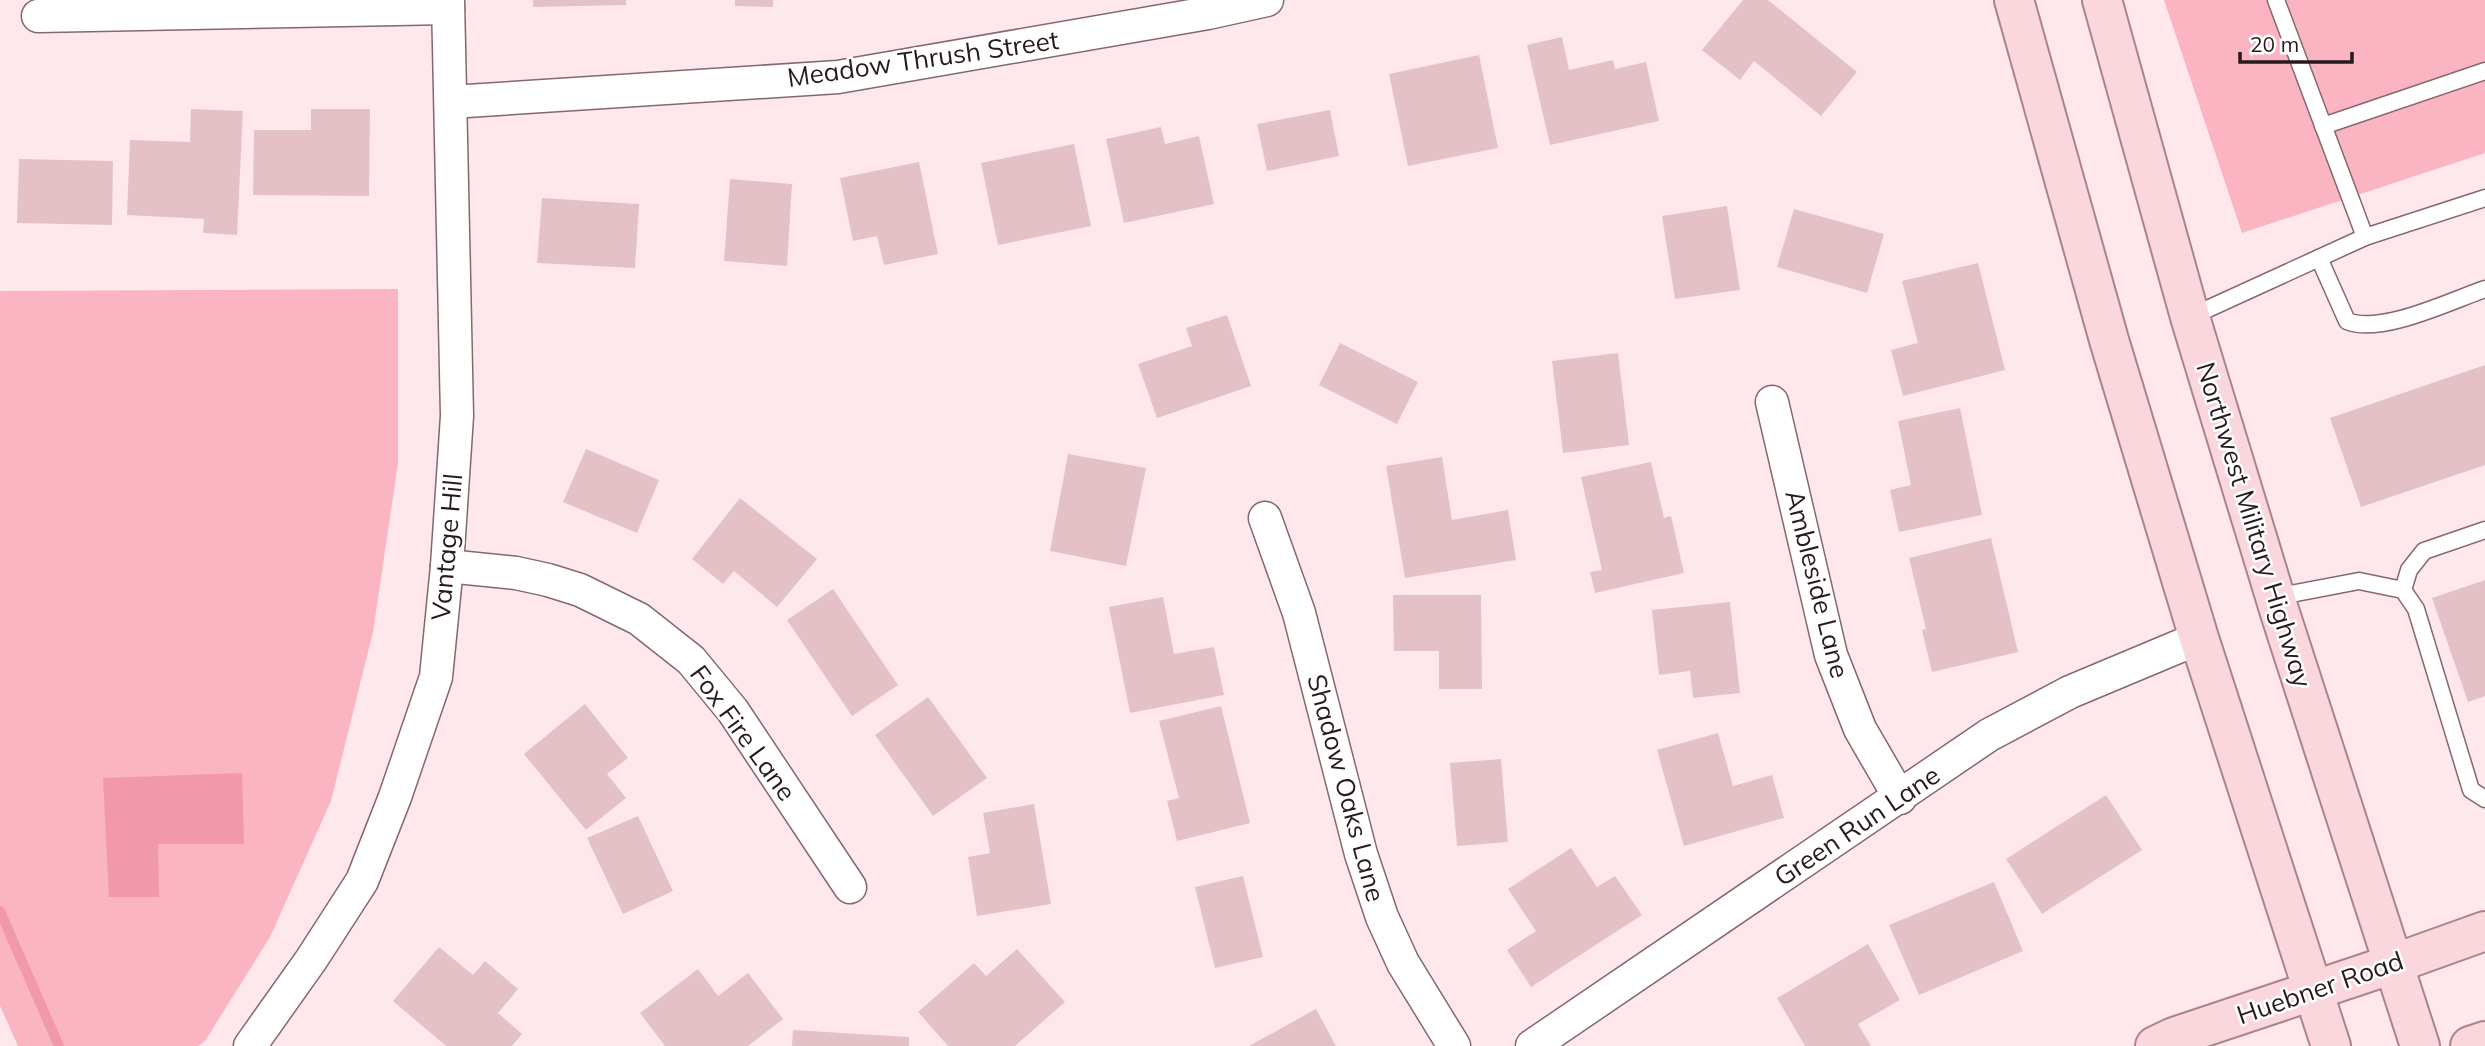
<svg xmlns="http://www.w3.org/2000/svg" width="2485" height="1046" viewBox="0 0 2485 1046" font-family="Mulish,sans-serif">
<rect width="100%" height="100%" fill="#fee8ec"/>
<g fill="#fbb4c2">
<path d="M2164,0H2485V153L2242,233Z"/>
<path d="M398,289V463L373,632L331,801L270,937L205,1041L198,1046H18L0,1006V291Z"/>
</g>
<path fill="#f298ac" d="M242,773L244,844H158L159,897H109L103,778Z"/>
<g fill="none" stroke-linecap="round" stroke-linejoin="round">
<path stroke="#f298ac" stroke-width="10" d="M0,911L59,1046"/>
</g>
<g fill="#e4c1c7">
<path d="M533,0H626V5L533,7Z"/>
<path d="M735,0H773V7L735,6Z"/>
<path d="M1743,0H1768L1857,72L1821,116L1754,61L1740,80L1702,50Z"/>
<path d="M1562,37L1569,70L1613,60L1615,69L1646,62L1659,121L1550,145L1527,45Z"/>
<path d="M1479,55L1498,148L1408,166L1389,74Z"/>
<path d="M191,109L243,111L237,235L203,233L204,219L127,215L130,140L190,142Z"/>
<path d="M311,109H370L369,196L253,195L254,130H311Z"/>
<path d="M1330,110L1339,156L1267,171L1257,124Z"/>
<path d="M1161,127L1165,144L1199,136L1214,204L1124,223L1106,139Z"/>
<path d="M1074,144L1091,226L998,245L981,163Z"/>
<path d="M19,159L113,161L112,225L17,223Z"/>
<path d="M919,162L938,254L884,265L877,236L853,241L840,178Z"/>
<path d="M730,179L792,184L787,266L724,261Z"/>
<path d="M542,198L639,204L635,268L537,263Z"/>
<path d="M1727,206L1740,290L1675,299L1662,216Z"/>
<path d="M1794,209L1884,234L1867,293L1777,267Z"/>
<path d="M1978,263L2005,370L1903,396L1891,350L1918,343L1902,281Z"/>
<path d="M1227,315L1251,386L1157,418L1138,364L1192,346L1186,328Z"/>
<path d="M1340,343L1418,382L1397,424L1319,385Z"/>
<path d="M1618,353L1629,445L1563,453L1552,361Z"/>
<path d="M2485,365V465L2361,507L2330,418Z"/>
<path d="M1960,408L1982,515L1899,532L1890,490L1911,485L1898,421Z"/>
<path d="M586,449L659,480L637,533L563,502Z"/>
<path d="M1068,454L1146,468L1126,566L1050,551Z"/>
<path d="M1442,457L1452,520L1508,510L1516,560L1405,578L1386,466Z"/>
<path d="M1651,462L1664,518L1671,516L1684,573L1595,593L1590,572L1602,570L1581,477Z"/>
<path d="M740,498L817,559L777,607L734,571L723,584L692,559Z"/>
<path d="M1991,538L2018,652L1932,672L1922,630L1926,629L1909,558Z"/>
<path d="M2485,580V696L2468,702L2432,598Z"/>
<path d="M833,589L898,685L852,716L787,620Z"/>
<path d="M1393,595H1481L1482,689H1439V651H1394Z"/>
<path d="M1163,597L1174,654L1214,647L1224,695L1130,713L1109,607Z"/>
<path d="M1730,602L1740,693L1693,698L1690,671L1659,675L1652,610Z"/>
<path d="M928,697L987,778L933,816L875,735Z"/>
<path d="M585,704L628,758L607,774L626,798L586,830L524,754Z"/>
<path d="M1221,706L1250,823L1177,841L1167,801L1179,798L1159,721Z"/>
<path d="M1718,733L1733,786L1772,775L1784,818L1684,846L1657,750Z"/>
<path d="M1501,759L1508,842L1457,846L1450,763Z"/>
<path d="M2106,795L2142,850L2042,914L2006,859Z"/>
<path d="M1034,804L1051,904L977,916L968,857L990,853L983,813Z"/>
<path d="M638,816L673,891L623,914L587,838Z"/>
<path d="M1571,848L1597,887L1615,876L1642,915L1531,987L1507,950L1536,931L1508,889Z"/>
<path d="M1243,876L1263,957L1215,968L1195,887Z"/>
<path d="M1994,882L2023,951L1919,995L1889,925Z"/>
<path d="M1868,944L1900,1000L1858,1024L1871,1046H1805L1777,998Z"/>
<path d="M439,947L473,975L485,961L518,989L498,1013L522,1034L512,1046H446L393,1001Z"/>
<path d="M1017,949L1065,1002L1015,1046H948L918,1012L974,963L986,976Z"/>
<path d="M698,969L718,996L748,973L783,1019L748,1046H665L640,1013Z"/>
<path d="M1316,1009L1336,1046H1249Z"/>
<path d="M793,1030L909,1037V1046H792Z"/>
</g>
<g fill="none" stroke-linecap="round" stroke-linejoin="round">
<defs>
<g id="service">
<path d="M2276,0L2365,237"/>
<path d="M2323,126L2485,71"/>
<path d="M2319,258L2347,321C2381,335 2450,301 2485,289"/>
<path d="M2190,317L2365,237L2485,198"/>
<path d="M2403,590L2409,570L2424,551L2485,530"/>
<path d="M2275,597L2359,581L2403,590L2416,609L2471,790L2485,799"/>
</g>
<g id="minor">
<path d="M38,16L448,8"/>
<path d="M451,102L838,77L1208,13L1267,0"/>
<path d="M1772,402L1831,655L1860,729L1900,798"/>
<path d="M1265,518L1299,613L1361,854L1382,917L1403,963L1454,1046"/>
<path d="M447,566L516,573L548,580L580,590L639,619L691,660L733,711L850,887"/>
<path d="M250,1046L311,960L362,881L395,797L436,677L447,566L457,416L448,0"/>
<path d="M1532,1046L1989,735L2070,692L2199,638"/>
</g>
<g id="primary">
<path d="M2014,0L2109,340L2199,638L2331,1046"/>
<path d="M2102,0L2190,317L2280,613L2420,1046"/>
<path d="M2155,1046L2174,1037L2393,964L2485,931"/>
<path d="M2470,1046L2485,1041"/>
</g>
</defs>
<use href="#service" stroke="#86676d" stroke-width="19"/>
<use href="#minor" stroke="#86676d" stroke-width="35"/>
<use href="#primary" stroke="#ad838a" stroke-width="42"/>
<use href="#service" stroke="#fff" stroke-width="16"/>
<use href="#minor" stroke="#fff" stroke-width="32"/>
<use href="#primary" stroke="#fad6dd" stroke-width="38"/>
</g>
<g text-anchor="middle" stroke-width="5" stroke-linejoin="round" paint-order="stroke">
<g font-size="26" fill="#261a1c" stroke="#fff">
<text transform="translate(923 59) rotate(-8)" y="9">Meadow Thrush Street</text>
<text transform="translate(2254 525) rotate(73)" y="9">Northwest Military Highway</text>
<text transform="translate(447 547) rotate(-85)" y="9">Vantage Hill</text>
<text transform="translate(1817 584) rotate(76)" y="9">Ambleside Lane</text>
<text transform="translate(743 733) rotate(54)" y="9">Fox Fire Lane</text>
<text transform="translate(1346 788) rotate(75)" y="9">Shadow Oaks Lane</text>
<text transform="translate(1857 826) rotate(-34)" y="9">Green Run Lane</text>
<text transform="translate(2320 988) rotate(-19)" y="9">Huebner Road</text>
</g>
</g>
<path d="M2240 52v10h112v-10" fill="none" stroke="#261a1c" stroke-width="3.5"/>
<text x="2250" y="52" font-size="21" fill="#261a1c" stroke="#ffffff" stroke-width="5" paint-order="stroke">20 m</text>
</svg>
